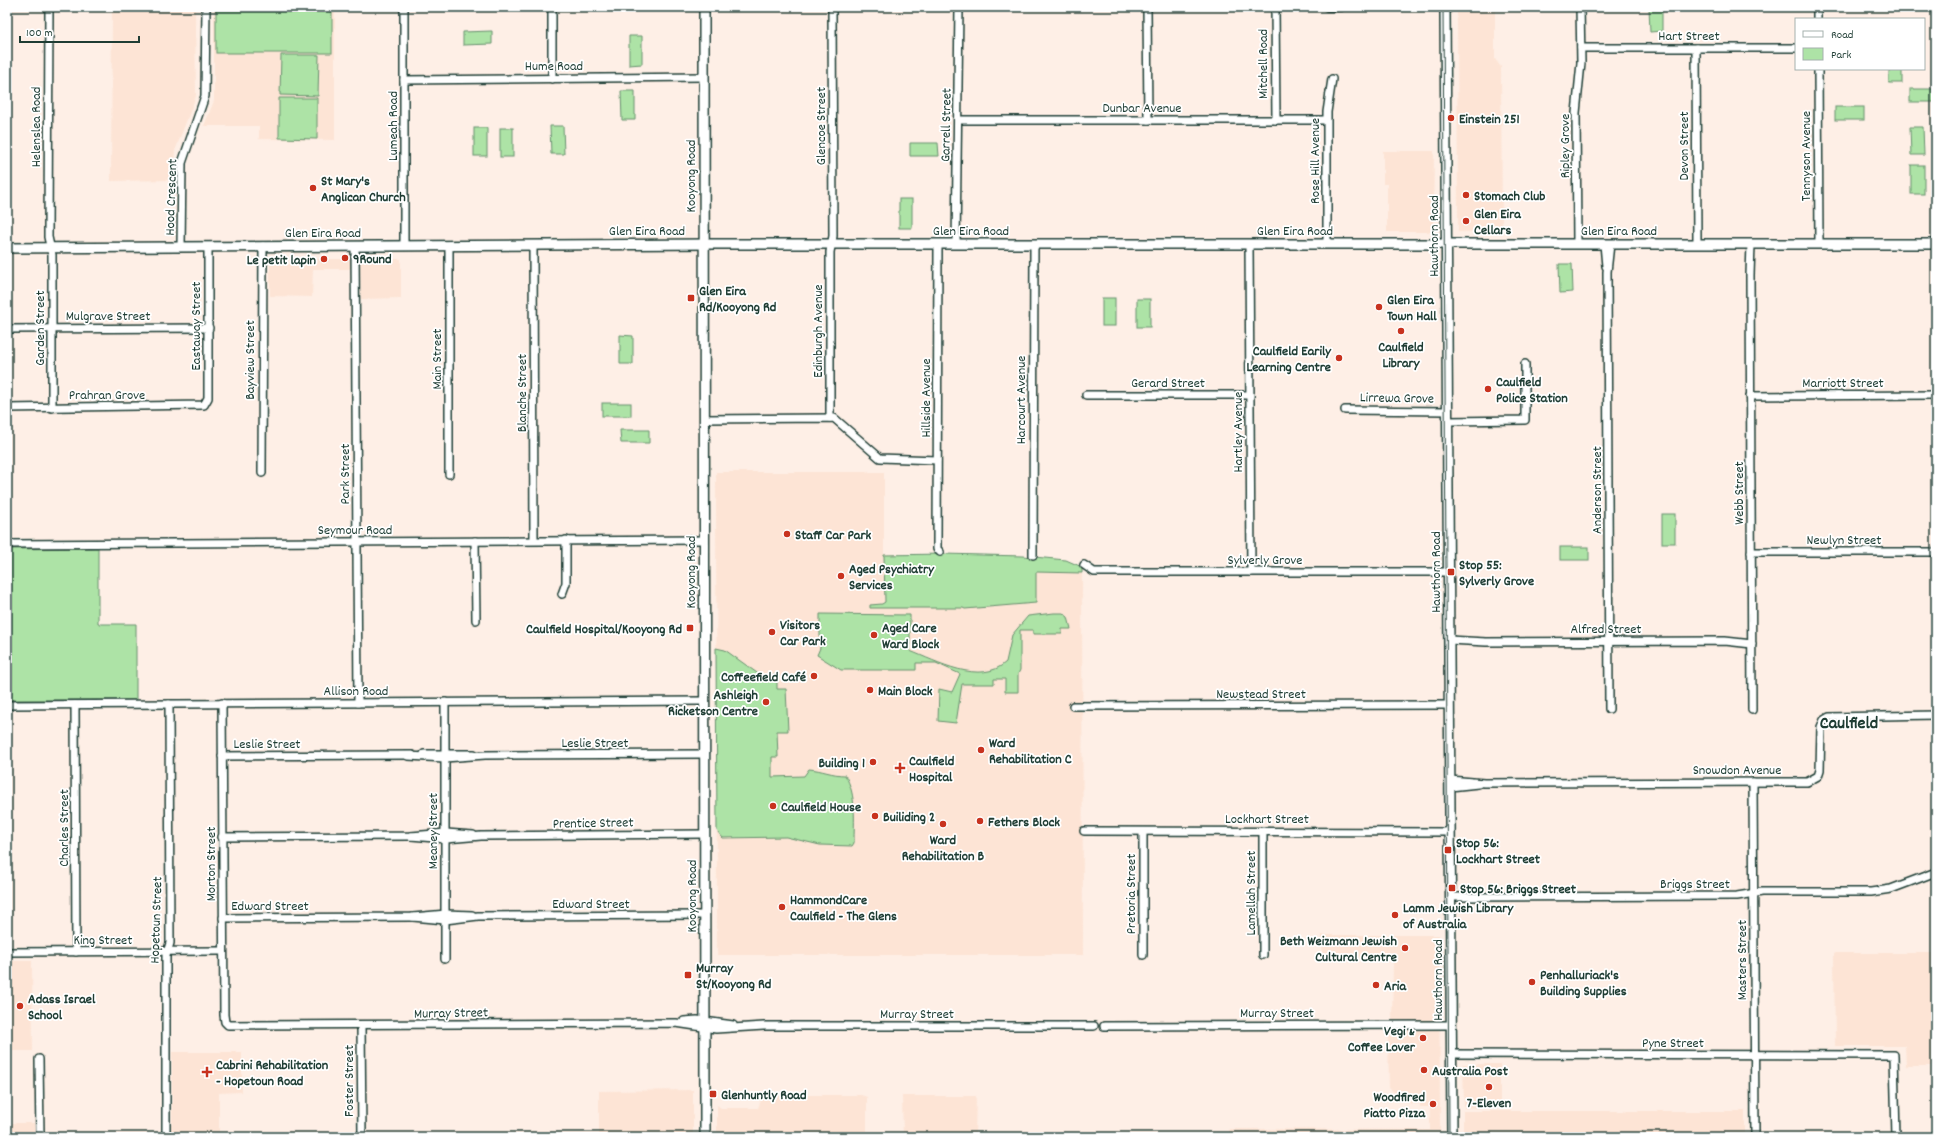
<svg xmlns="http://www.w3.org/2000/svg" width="1943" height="1144" viewBox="0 0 1943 1144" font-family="Dekko,sans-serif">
<rect width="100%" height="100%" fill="#feefe6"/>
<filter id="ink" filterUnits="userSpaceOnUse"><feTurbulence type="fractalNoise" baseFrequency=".025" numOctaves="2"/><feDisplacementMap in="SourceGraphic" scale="8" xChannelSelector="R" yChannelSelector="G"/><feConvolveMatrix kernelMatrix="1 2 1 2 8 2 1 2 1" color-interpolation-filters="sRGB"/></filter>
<g filter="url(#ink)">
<g fill="#fde4d5">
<path d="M112,7H195L196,96L175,151L172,180L111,181Z"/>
<path d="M214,7H335V140L259,139V126H204L214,101Z"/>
<path d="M1457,10H1495V59L1501,67L1502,231L1458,232Z"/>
<path d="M1383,151H1434L1433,232H1387V184H1383Z"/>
<path d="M270,259H401V298L361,299L360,269H313L312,297L270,296Z"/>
<path d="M716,472H884V554L1023,556L1066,560L1082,567L1083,955H717Z"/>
<path d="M1322,935H1439L1440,1137H1229V1129L1430,1130V1107H1420V1104H1410L1409,1096H1398L1389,1088L1388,1035L1392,1024L1393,960H1322Z"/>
<path d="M1834,953H1936V1066H1906L1905,1046H1835Z"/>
<path d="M7,961H32L33,1051H7Z"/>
<path d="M172,1052H242V1092L219,1093V1137H114V1134H160L172,1124Z"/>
<path d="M1463,1064H1500V1107L1464,1108Z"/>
<path d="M693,1090V1137H599V1091Z"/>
<path d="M763,1095H861L867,1097V1137H717V1105L721,1108H758Z"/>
<path d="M902,1096H976L975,1137H903Z"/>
<rect x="1463" y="1111" width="282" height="26"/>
<path d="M7,1123H34L35,1137H7Z"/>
</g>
<g fill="#ade3a6" stroke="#66906d">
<rect x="216" y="7" width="116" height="46"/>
<path d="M1649,7H1662V31L1650,32Z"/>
<path d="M492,31V44L463,45V32Z"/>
<path d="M629,36H642V64L629,65Z"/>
<path d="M281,55H319L318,96L280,95Z"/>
<rect x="1889" y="69" width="13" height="14"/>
<rect x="1910" y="89" width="26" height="13"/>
<path d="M621,91H635V120H622Z"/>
<path d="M279,98H317V139L279,138Z"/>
<rect x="1835" y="107" width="29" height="13"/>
<path d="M550,126H563L564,154H551Z"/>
<path d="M1910,127H1923L1924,155H1911Z"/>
<rect x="474" y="128" width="13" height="28"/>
<rect x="500" y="128" width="13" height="29"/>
<path d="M910,143H938L939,156H910Z"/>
<rect x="1911" y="165" width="13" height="29"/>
<rect x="899" y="199" width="13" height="29"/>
<path d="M1559,264H1572L1573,292L1560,293Z"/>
<rect x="1102" y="298" width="13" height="28"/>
<rect x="1137" y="299" width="13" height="28"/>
<path d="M620,335L633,336V364H620Z"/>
<rect x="602" y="403" width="29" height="13"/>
<path d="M620,430H649V443H621Z"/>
<rect x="1662" y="514" width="13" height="29"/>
<rect x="1560" y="547" width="29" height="13"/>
<path d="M98,548V624H136V700H7V549Z"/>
<path d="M943,554L1023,556L1066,560L1082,567V573L1036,572V603L965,609L963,608H870V605L882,604L885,602L884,555Z"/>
<path d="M1054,613H1063L1068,617L1071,629H1062V634H1033V630H1020V670L1018,674V692H1005V679H994V684H962L956,723L938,721L939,689L952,692L960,674L936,663H916V670H841L817,655L820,648V614L910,615V651C936,661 981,686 1006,662L1012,635L1028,616Z"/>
<path d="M716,648L725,650L764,678H768L767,675H777V689H786L788,731H777L778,757H772V777L804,776L809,769C822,770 832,775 845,775C857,795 854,821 854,843L852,846L820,845L786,837L723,838L717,831Z"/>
</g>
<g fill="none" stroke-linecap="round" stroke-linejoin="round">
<defs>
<g id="street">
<path d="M49,7L48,237L52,255V408"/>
<path d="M404,7V245"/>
<path d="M552,7V79"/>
<path d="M1147,7L1148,120"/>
<path d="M1275,7L1276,120"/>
<path d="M1327,7H1341"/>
<path d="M1817,7V19"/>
<path d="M1581,48H1796"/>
<path d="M1696,48L1697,244"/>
<path d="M1818,69L1819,244"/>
<path d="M404,80L704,77"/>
<path d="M958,120H1326"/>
<path d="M1327,243V112L1332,79"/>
<path d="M938,244L937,549L940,552"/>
<path d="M956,244L959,7"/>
<path d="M1249,244L1251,572"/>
<path d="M1577,244L1576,113L1581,63L1580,7"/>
<path d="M1604,244L1606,266"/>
<path d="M1751,244L1750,275L1752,710"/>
<path d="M449,245V474"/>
<path d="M533,245L534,540"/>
<path d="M355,246L358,703"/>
<path d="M181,247L182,163L205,96L206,7"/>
<path d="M7,329L209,328"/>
<path d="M1086,395H1250"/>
<path d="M1750,396L1936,395"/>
<path d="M7,408L204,405L208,398V247"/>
<path d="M1345,410L1448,411"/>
<path d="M830,418V252L833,236L832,7"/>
<path d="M704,419L834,418L880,458L937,460"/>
<path d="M1448,421L1525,420V364"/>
<path d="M262,473L263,246"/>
<path d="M475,541L476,620"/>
<path d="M7,544L704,540"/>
<path d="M1751,552H1936"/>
<path d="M1033,555L1034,244"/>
<path d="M1084,565L1094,572H1448"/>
<path d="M562,594L566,583V540"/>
<path d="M1449,640L1486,642L1725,641L1752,644"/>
<path d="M445,702V959"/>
<path d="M222,703L224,1015L225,1022L228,1025L676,1023L716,1029L764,1026H1094"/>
<path d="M7,705L704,701"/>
<path d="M75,705L76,952"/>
<path d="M1073,706L1449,705"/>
<path d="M1609,709L1607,272L1610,244"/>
<path d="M424,754H474"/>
<path d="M222,756L412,755"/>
<path d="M408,756L445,758L485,755L704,754"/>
<path d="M1450,780L1484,783L1807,782L1818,776L1820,770L1821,727L1824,720L1829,717L1936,715"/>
<path d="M1753,782L1755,1137"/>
<path d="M1450,787L1478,784"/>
<path d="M1084,831L1450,832"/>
<path d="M1263,831V955"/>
<path d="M1143,832V955"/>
<path d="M411,836L446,839L481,836L705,834"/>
<path d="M222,837L411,836L446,833L473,835"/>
<path d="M1450,897L1737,896L1762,892H1871L1891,889L1936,872"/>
<path d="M413,917L445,920L478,916L705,915"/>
<path d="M223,918L413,917L446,914L472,915"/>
<path d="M7,952L223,951"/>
<path d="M684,1021L697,1020L733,1025"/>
<path d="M361,1025L362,1137"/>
<path d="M1104,1026L1451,1025"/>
<path d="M1451,1054L1894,1055L1896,1137"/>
<path d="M39,1059L40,1137"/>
<path d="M166,1137V956L170,943L169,704"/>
</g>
<g id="secondary">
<path d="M704,7L705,1137"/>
<path d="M1445,7L1452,1137"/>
<path d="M7,248L714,244H1936"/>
</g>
</defs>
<use href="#street" stroke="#1f3d34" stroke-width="10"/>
<use href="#secondary" stroke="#1f3d34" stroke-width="12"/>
<use href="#street" stroke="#fff" stroke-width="7"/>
<use href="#secondary" stroke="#fff" stroke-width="9"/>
<path stroke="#1f3d34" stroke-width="1" d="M1443,7L1449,1137"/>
</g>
</g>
<g fill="#c8321e" stroke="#fff" stroke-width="1.5">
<circle cx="1451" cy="118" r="4"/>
<circle cx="313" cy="188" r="4"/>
<circle cx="1466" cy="195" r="4"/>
<circle cx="1466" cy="221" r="4"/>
<circle cx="345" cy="258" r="4"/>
<circle cx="324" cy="259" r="4"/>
<rect x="687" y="294" width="8" height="8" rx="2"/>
<circle cx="1379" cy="307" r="4"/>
<circle cx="1401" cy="331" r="4"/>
<circle cx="1339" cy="358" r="4"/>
<circle cx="1488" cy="389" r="4"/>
<circle cx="787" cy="534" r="4"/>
<rect x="1447" y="568" width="8" height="8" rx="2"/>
<circle cx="841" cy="576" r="4"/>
<rect x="686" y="624" width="8" height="8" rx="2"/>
<circle cx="772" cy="632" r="4"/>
<circle cx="874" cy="635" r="4"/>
<circle cx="814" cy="676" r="4"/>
<circle cx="870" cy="690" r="4"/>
<circle cx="766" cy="702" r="4"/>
<circle cx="981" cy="750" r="4"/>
<circle cx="873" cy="762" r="4"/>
<path d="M898 762h4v4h4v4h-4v4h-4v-4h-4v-4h4z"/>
<circle cx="773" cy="806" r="4"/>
<circle cx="875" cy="816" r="4"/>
<circle cx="980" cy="821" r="4"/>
<circle cx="943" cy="824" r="4"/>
<rect x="1444" y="846" width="8" height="8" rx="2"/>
<rect x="1448" y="884" width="8" height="8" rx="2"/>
<circle cx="782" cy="907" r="4"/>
<circle cx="1395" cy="915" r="4"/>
<circle cx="1405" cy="948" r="4"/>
<rect x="684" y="971" width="8" height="8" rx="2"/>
<circle cx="1532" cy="982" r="4"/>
<circle cx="1376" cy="985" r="4"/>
<circle cx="20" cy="1006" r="4"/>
<circle cx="1423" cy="1038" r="4"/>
<circle cx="1424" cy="1070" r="4"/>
<path d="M205 1066h4v4h4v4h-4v4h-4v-4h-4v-4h4z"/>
<circle cx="1489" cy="1087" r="4"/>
<rect x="709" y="1090" width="8" height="8" rx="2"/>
<circle cx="1433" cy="1104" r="4"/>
</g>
<g text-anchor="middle" stroke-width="3.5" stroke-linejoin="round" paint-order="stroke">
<g font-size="14" fill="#1f3d34" stroke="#fff">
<text x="1689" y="40">Hart Street</text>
<text transform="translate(1262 64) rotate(-90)" y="5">Mitchell Road</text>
<text x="554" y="70">Hume Road</text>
<text x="1142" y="112">Dunbar Avenue</text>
<text transform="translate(945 125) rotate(-89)" y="5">Garrell Street</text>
<text transform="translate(392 126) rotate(-90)" y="5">Lumeah Road</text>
<text transform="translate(820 126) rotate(-90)" y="5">Glencoe Street</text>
<text transform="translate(35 127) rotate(-90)" y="5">Helenslea Road</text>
<text transform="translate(1564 146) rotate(-90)" y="5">Ripley Grove</text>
<text transform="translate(1683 146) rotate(-90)" y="5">Devon Street</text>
<text transform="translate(1805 156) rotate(-90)" y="5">Tennyson Avenue</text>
<text transform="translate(1314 161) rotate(-90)" y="5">Rose Hill Avenue</text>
<text transform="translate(690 176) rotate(-90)" y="5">Kooyong Road</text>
<text transform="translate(170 197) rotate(-88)" y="5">Hood Crescent</text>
<text x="647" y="235">Glen Eira Road</text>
<text x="971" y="235">Glen Eira Road</text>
<text x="1295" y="235">Glen Eira Road</text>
<text x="1619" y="235">Glen Eira Road</text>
<text x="323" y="237">Glen Eira Road</text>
<text transform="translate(1433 236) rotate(-90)" y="5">Hawthorn Road</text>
<text x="108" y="320">Mulgrave Street</text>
<text transform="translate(195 326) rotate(-90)" y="5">Eastaway Street</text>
<text transform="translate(39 328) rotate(-90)" y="5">Garden Street</text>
<text transform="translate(817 331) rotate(-90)" y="5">Edinburgh Avenue</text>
<text transform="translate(436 359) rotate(-90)" y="5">Main Street</text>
<text transform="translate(249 360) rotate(-90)" y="5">Bayview Street</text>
<text x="1168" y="387">Gerard Street</text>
<text x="1843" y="387">Marriott Street</text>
<text transform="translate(521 393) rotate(-90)" y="5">Blanche Street</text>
<text x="107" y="399">Prahran Grove</text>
<text transform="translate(1397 397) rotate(1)" y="5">Lirrewa Grove</text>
<text transform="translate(925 398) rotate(-90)" y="5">Hillside Avenue</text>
<text transform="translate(1020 400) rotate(-90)" y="5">Harcourt Avenue</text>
<text transform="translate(1237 432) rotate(-90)" y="5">Hartley Avenue</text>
<text transform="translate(344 474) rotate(-90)" y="5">Park Street</text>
<text transform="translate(1596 490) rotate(-90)" y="5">Anderson Street</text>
<text transform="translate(1738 493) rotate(-90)" y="5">Webb Street</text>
<text x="355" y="534">Seymour Road</text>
<text x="1844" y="544">Newlyn Street</text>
<text x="1265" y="564">Sylverly Grove</text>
<text transform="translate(690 572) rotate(-90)" y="5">Kooyong Road</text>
<text transform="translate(1435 572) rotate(-90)" y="5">Hawthorn Road</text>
<text x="1606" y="633">Alfred Street</text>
<text x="356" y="695">Allison Road</text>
<text x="1261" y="698">Newstead Street</text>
<text x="595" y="747">Leslie Street</text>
<text x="267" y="748">Leslie Street</text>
<text x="1737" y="774">Snowdon Avenue</text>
<text x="1267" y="823">Lockhart Street</text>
<text transform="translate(593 822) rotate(-1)" y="5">Prentice Street</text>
<text transform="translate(63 828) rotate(-90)" y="5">Charles Street</text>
<text transform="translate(432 831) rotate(-90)" y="5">Meaney Street</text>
<text transform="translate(210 864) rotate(-90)" y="5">Morton Street</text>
<text x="1695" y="888">Briggs Street</text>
<text transform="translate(1250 893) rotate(-90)" y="5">Lamellah Street</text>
<text transform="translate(1130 894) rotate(-90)" y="5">Pretoria Street</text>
<text transform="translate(691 896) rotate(-90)" y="5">Kooyong Road</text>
<text x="591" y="908">Edward Street</text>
<text x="270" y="910">Edward Street</text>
<text transform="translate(155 920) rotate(-88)" y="5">Hopetoun Street</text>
<text x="103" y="944">King Street</text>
<text transform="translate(1741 960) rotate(-90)" y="5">Masters Street</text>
<text transform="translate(1437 980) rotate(-90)" y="5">Hawthorn Road</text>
<text transform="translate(451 1012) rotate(-1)" y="5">Murray Street</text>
<text x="1277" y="1017">Murray Street</text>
<text x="917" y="1018">Murray Street</text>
<text x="1673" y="1047">Pyne Street</text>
<text transform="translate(348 1081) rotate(-90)" y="5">Foster Street</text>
</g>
<g font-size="14" font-weight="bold" fill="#1f3d34" stroke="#fff" text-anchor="start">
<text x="1459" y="123">Einstein 251</text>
<text x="321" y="185">St Mary's<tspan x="321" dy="16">Anglican Church</tspan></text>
<text x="1474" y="200">Stomach Club</text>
<text x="1474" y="218">Glen Eira<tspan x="1474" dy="16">Cellars</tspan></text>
<text x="353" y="263">9Round</text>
<text x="316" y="264" text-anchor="end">Le petit lapin</text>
<text x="699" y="295">Glen Eira<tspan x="699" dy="16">Rd/Kooyong Rd</tspan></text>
<text x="1387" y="304">Glen Eira<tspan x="1387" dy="16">Town Hall</tspan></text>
<text x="1401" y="351" text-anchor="middle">Caulfield<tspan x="1401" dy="16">Library</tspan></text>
<text x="1331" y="355" text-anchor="end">Caulfield Earily<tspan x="1331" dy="16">Learning Centre</tspan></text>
<text x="1496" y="386">Caulfield<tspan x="1496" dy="16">Police Station</tspan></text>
<text x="795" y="539">Staff Car Park</text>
<text x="1459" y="569">Stop 55:<tspan x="1459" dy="16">Sylverly Grove</tspan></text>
<text x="849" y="573">Aged Psychiatry<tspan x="849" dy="16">Services</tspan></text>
<text x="780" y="629">Visitors<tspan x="780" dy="16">Car Park</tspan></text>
<text x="882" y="632">Aged Care<tspan x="882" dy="16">Ward Block</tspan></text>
<text x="682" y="633" text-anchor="end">Caulfield Hospital/Kooyong Rd</text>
<text x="806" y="681" text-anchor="end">Coffeefield Café</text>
<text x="878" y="695">Main Block</text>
<text x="758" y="699" text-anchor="end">Ashleigh<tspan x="758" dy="16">Ricketson Centre</tspan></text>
<text x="989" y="747">Ward<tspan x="989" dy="16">Rehabilitation C</tspan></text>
<text x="909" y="765">Caulfield<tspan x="909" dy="16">Hospital</tspan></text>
<text x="865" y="767" text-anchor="end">Building 1</text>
<text x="781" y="811">Caulfield House</text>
<text x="883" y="821">Builiding 2</text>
<text x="988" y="826">Fethers Block</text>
<text x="943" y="844" text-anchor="middle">Ward<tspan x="943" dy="16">Rehabilitation B</tspan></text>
<text x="1456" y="847">Stop 56:<tspan x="1456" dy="16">Lockhart Street</tspan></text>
<text x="1460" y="893">Stop 56: Briggs Street</text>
<text x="790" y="904">HammondCare<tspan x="790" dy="16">Caulfield - The Glens</tspan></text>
<text x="1403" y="912">Lamm Jewish Library<tspan x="1403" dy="16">of Australia</tspan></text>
<text x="1397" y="945" text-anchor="end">Beth Weizmann Jewish<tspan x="1397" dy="16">Cultural Centre</tspan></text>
<text x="696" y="972">Murray<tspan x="696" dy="16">St/Kooyong Rd</tspan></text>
<text x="1540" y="979">Penhalluriack's<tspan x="1540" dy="16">Building Supplies</tspan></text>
<text x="1384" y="990">Aria</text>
<text x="28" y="1003">Adass Israel<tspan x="28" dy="16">School</tspan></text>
<text x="1415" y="1035" text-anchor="end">Vegi &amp;<tspan x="1415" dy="16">Coffee Lover</tspan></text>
<text x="216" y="1069">Cabrini Rehabilitation<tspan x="216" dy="16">- Hopetoun Road</tspan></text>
<text x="1432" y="1075">Australia Post</text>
<text x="721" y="1099">Glenhuntly Road</text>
<text x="1425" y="1101" text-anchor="end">Woodfired<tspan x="1425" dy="16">Piatto Pizza</tspan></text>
<text x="1489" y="1107" text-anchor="middle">7-Eleven</text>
</g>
<g font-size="18" font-weight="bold" fill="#1f3d34" stroke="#fff">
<text x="1849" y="728">Caulfield</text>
</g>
</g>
<rect width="1943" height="1144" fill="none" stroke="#fff" stroke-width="24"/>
<rect x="12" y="12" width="1919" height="1120" fill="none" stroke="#1f3d34" stroke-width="1.5" filter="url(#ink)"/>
<rect x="1795" y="18" width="130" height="52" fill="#ffffff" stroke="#a5b1ae"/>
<rect x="1803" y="31" width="20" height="6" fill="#ffffff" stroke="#a5b1ae"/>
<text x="1831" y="38" font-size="12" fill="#1f3d34">Road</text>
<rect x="1803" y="48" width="20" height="12" fill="#ade3a6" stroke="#a5b1ae"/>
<text x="1831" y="58" font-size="12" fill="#1f3d34">Park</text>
<path d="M20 36v6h119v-6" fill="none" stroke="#1f3d34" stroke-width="2"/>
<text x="26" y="36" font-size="12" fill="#1f3d34" stroke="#ffffff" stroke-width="3" paint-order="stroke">100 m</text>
</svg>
